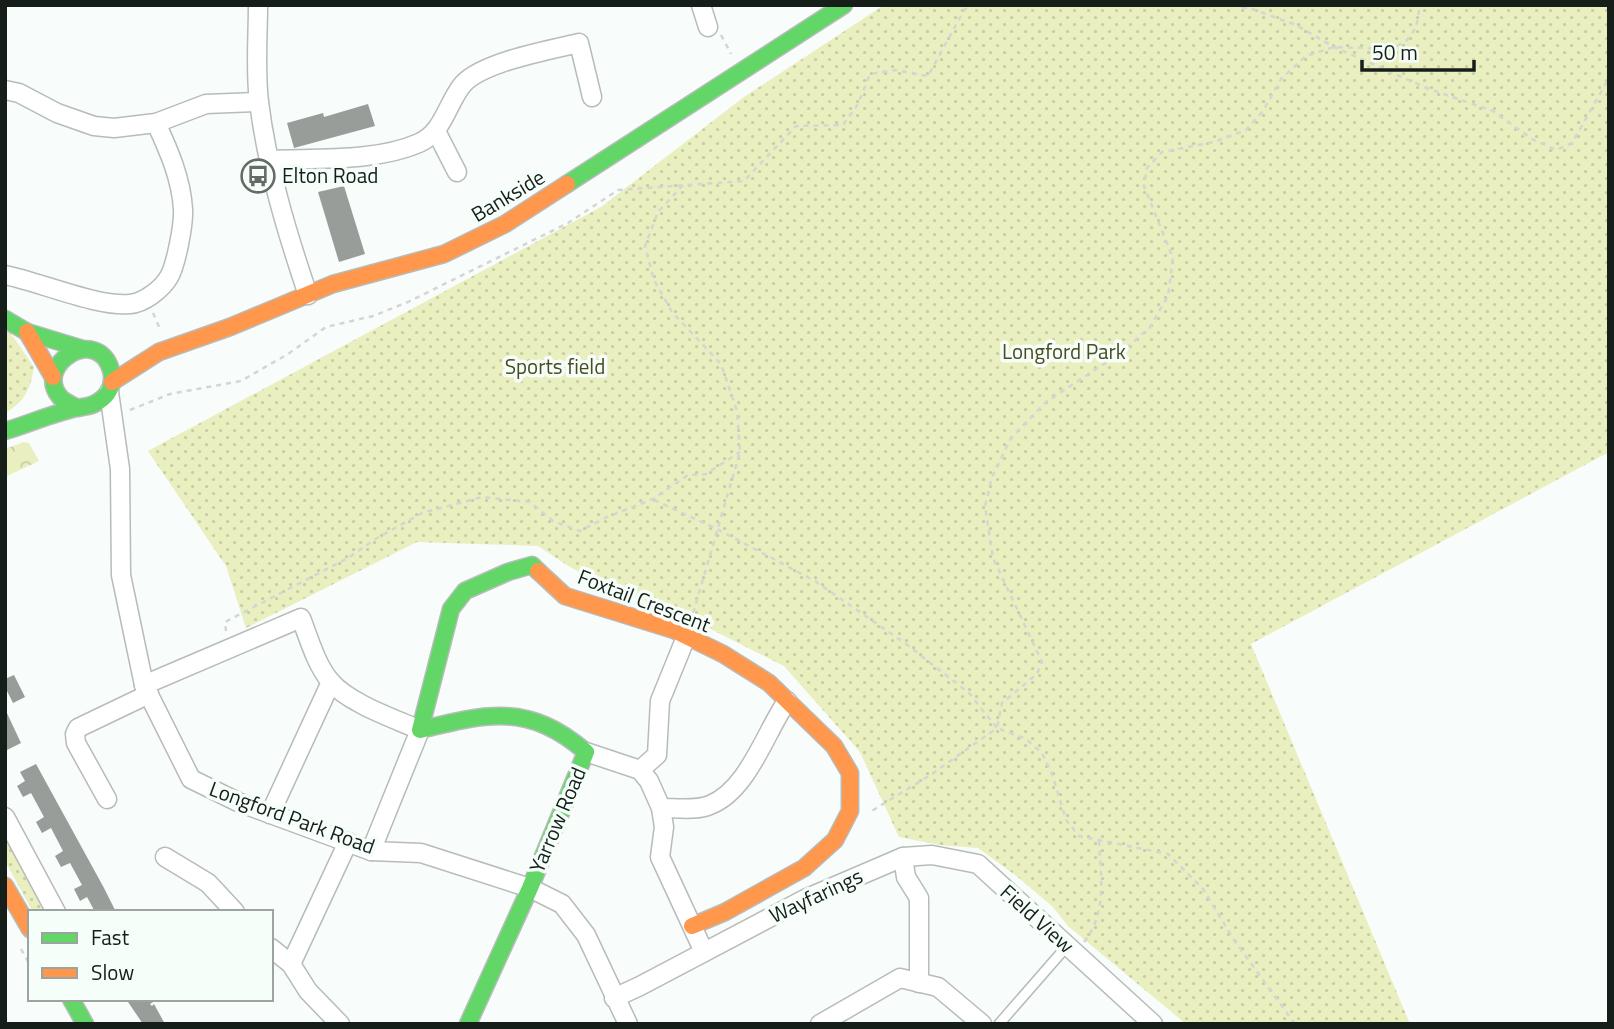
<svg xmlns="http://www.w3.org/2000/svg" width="1614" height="1029" viewBox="0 0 1614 1029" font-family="'Titillium Web',sans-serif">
<defs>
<pattern id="grass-dots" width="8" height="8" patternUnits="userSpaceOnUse" patternTransform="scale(1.75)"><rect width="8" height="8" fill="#eaefbf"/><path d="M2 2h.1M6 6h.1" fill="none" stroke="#c8cca4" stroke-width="1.8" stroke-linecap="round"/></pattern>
<pattern id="forest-crowns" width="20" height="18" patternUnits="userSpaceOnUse" patternTransform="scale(1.75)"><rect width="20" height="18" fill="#eaefbf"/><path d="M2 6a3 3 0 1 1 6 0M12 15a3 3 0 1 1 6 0" fill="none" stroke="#c8cca4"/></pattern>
</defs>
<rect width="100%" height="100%" fill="#f8fcfa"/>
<g fill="url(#grass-dots)">
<path d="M884,5H1609V452L1251,644L1410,1024H1186L1068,926L1053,907L1015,875L978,848L940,845L899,837L860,752L784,666L681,614L606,586L570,567L538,546L417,542L246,628L226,566L148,451L601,207L744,97Z"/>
<path d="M5,331L10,332L34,367C31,388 24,403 5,413Z"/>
<path d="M5,834L47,912H33L5,861Z"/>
</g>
<path fill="url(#forest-crowns)" d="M24,442L29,443L39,461L5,477V449Z"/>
<g fill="#999d9a">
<path d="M368,104L375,126L294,148L287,123L323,113L324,117Z"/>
<path d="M344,186L365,254L339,262L318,192Z"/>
<path d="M14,675L25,697L13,703L5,687V679Z"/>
<path d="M5,709L21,743L5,751Z"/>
<path d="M36,764L104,888L116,912H95L87,897L80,901L74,889L82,885L70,863L61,867L55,856L63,851L51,828L42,833L36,822L44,817L31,793L23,797L17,786L25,781L20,772Z"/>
<path d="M126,999H158L150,1004L152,1006L154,1004L165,1024H143Z"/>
</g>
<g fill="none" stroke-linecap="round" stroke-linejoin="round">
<defs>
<path id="lane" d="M999,1024L1067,946"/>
<g id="street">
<path d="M258,5C258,37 255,70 259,102C267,167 287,233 308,295"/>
<path d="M701,5L708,27"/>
<path d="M5,90L19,93L57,113L94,126L114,128L156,123L206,104L259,102"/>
<path d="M436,131L457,172"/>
<path d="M270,160C316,158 376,162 419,143C444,132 447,103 463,84C483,62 549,50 579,43L592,97"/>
<path d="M5,275C40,282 97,307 130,304C144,303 162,289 169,277C176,265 184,224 183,209C181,178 169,151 156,123"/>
<path d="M109,392L120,469L121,575L144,685L191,779L238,802L371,851L421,853L530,888L562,904L586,935L628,1024"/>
<path d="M144,685L301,618C309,639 316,664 330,681C348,703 395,719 420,730L371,851"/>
<path d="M586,752L640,770L649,781L661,808L664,827L660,857L704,952"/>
<path d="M640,770L657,755L660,701L686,637"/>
<path d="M107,799L76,743L75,734L78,728L149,694"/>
<path d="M661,808C676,808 696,811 710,805C748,790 765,733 787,701"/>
<path d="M270,814L331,682"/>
<path d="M5,817L56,912"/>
<path d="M165,857L208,883L235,912"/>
<path d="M903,857L932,855L978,864L1153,1024"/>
<path d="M271,948L291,964L308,991L340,1024"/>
<path d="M291,964L348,842"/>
<path d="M614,998L640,986L805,899L903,857L906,877L919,898V983"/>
<path d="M820,1024L900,978L938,987L982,1024"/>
</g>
<g id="fast">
<path d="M567,184L844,5"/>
<path d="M5,319L27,332L83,349"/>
<path d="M5,431C29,424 53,413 77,408C87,406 94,406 102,399C111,392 114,381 111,370C97,324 33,365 60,397C64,402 72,405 78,408"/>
<path d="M71,999L85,1024"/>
<path d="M468,1024L530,888L586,752C529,703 488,713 420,730L451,609L465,591L508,572L532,565L538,571"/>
</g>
<g id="slow">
<path d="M27,332L53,377"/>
<path d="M112,382L159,352L230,327L333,284L444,254L505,224L567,184"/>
<path d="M538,571L565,596L674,630L723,654L769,683L834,746L850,773V811L835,840L804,868L725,912L692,926"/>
<path d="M5,886L30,929"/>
</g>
</defs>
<use href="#lane" stroke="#b7bcba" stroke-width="12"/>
<use href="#street" stroke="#b7bcba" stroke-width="21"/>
<use href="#fast" stroke="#b7bcba" stroke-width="19"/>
<use href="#slow" stroke="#b7bcba" stroke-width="19"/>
<g stroke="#d4d6d5" stroke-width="2.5" stroke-dasharray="5 5" stroke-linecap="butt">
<path d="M1232,5L1255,10L1296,25L1334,47L1429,89L1493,111L1532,139L1556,150L1572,143L1609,78"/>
<path d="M721,35L731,54"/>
<path d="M683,185L658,212L645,246L654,280L672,312L721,364L737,411L740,452L692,617"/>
<path d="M153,313L160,329"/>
<path d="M130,410L170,394L241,381L288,354L326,327L373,316L408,302L568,223L618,190L744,181L796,126L843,125L858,104L870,74L895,70L928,76L963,12L969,5"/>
<path d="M654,500L717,529L815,581L906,644L969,693L997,728L932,774L870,812"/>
<path d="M226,631L225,622L348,558L377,538L422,513L482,497L530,502L553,521L580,531L607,517L653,499L688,475L706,474L740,452"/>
<path d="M1084,942C1107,914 1101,876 1099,841"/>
<path d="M21,949L30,965"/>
<path d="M1295,1024L1234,940L1203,889L1168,854L1079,836L1066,820L1052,774L1042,753L1026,739L997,728L1002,703L1037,674L1042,662L993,558L985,506L992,477L1011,438L1046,402L1122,352L1150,327L1168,296L1173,258L1144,186L1147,168L1162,152L1214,142L1246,130L1263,111L1281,79L1306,56L1334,47L1392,49L1407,40L1416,28L1420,5"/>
</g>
<use href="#lane" stroke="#fefffe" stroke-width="9"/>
<use href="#street" stroke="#fefffe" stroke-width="18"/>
<use href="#fast" stroke="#63d668" stroke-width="16"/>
<use href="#slow" stroke="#ff974d" stroke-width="16"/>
</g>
<defs>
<symbol id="bus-ring" viewBox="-11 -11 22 22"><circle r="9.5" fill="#f6fefa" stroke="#656c68" stroke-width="1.5"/><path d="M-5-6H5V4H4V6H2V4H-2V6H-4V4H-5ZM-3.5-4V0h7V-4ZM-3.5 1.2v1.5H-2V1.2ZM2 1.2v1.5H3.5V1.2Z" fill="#656c68"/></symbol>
</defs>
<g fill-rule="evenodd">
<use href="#bus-ring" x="239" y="157" width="38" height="38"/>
</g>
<g text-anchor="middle" stroke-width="7" stroke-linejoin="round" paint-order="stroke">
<g font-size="21" fill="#161e1a" stroke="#f6fefa" text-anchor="start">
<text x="282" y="183">Elton Road</text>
</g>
<g font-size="21" fill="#161e1a" stroke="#f6fefa">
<text transform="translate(508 196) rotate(-31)" y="7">Bankside</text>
<text transform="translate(644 601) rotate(21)" y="7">Foxtail Crescent</text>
<text transform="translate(292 818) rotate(20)" y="7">Longford Park Road</text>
<text transform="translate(558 820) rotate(-67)" y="7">Yarrow Road</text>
<text transform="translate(816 896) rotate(-25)" y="7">Wayfarings</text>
<text transform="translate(1037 919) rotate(42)" y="7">Field View</text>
</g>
<g font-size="21" fill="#4a4c21" stroke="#f6fefa">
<text x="1064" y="359">Longford Park</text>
<text x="555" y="374">Sports field</text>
</g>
</g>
<rect width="1614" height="1029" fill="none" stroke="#161e1a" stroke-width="14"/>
<rect x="28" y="910" width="245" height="91" fill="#f6fefa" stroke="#9ca4a0" stroke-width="2"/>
<rect x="42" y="933" width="35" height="10" fill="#63d668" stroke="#9ca4a0" stroke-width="2"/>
<text x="91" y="945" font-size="21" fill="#161e1a">Fast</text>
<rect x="42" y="968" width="35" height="10" fill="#ff974d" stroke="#9ca4a0" stroke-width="2"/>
<text x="91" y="980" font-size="21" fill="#161e1a">Slow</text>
<path d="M1362 60v10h112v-10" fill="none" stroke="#161e1a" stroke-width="3.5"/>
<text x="1372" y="60" font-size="21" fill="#161e1a" stroke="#f6fefa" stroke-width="5" paint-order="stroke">50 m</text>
</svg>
